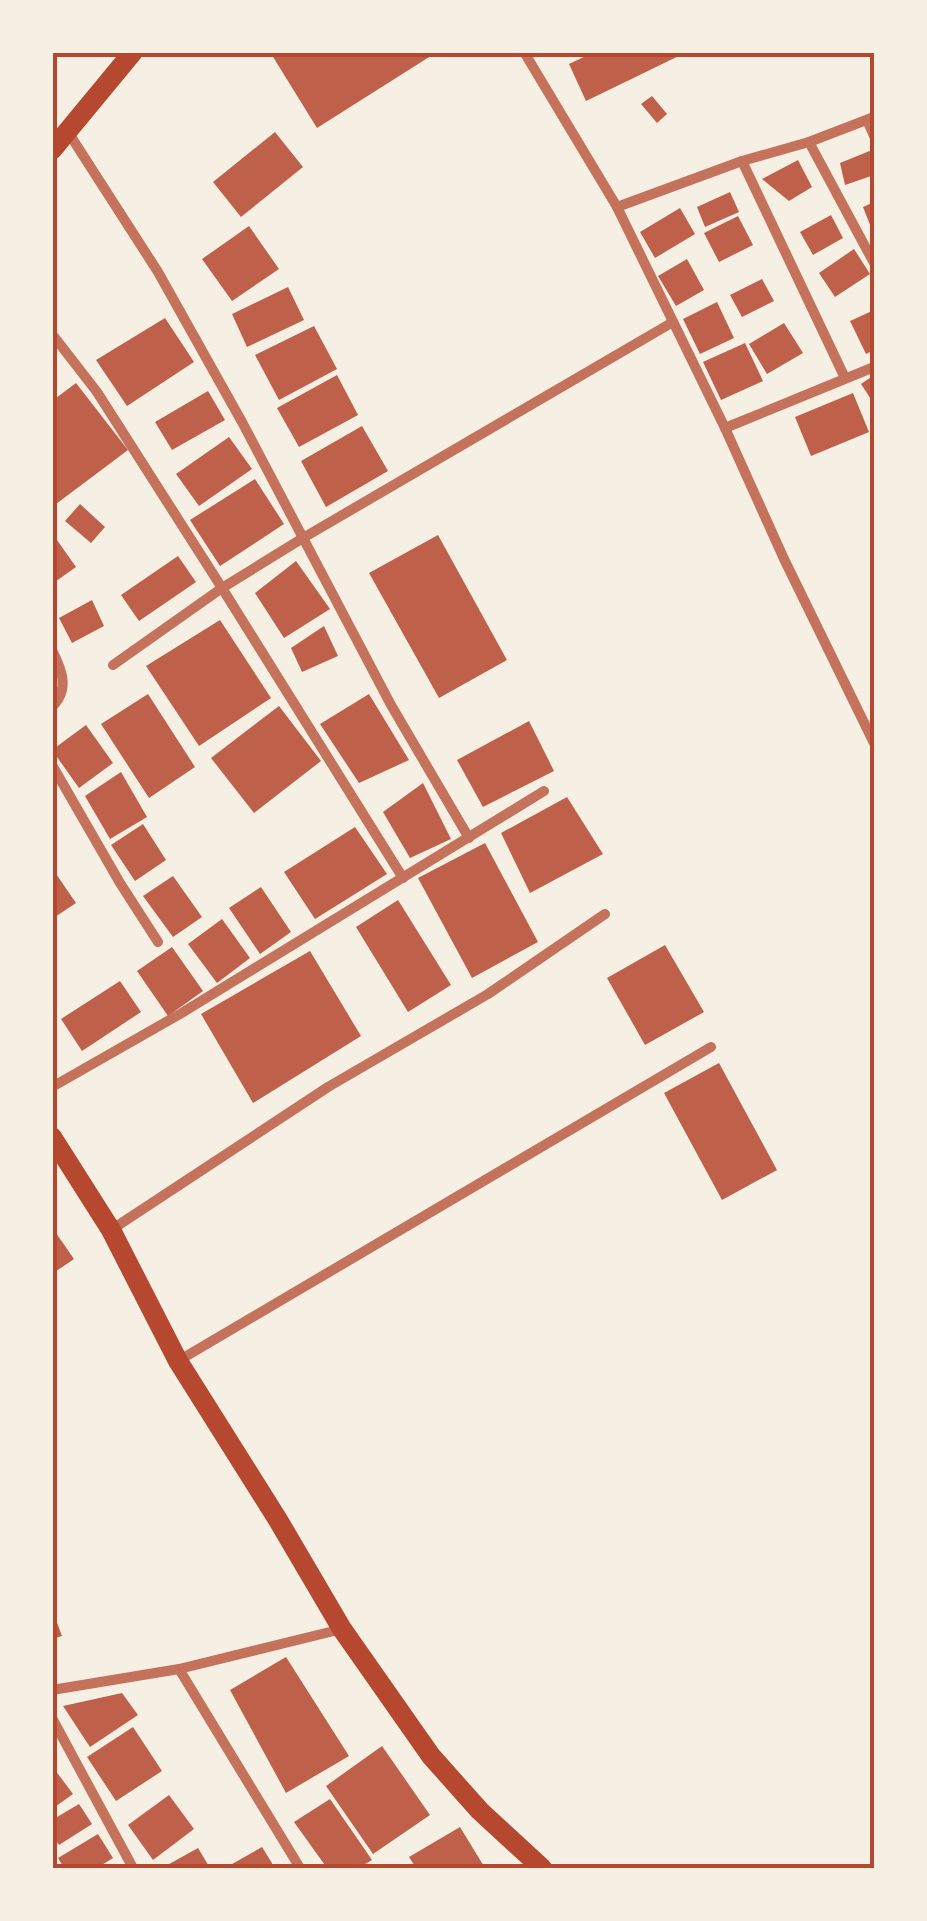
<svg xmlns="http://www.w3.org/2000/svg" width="927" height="1921" viewBox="0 0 927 1921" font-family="'Space Grotesk',sans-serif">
<rect width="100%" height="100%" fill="#f6efe4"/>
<g fill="#bf614a">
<path d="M270,52H437L317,128Z"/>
<path d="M594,52H687L586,101L569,64Z"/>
<path d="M652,96L667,114L657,123L641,104Z"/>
<path d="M275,132L303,167L241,217L213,182Z"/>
<path d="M872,150L874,156V175L845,185L840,163Z"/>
<path d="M798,160L812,187L789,201L762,179Z"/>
<path d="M730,192L739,212L705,227L697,207Z"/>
<path d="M874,202V235L863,207Z"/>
<path d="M680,208L695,234L655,258L640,232Z"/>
<path d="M831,215L843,238L813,255L800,232Z"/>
<path d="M738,216L753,245L719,262L704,233Z"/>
<path d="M249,226L279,269L232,301L202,259Z"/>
<path d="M854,249L870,274L835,297L819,273Z"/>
<path d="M687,259L704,290L676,306L658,276Z"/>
<path d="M762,279L774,301L742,317L730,295Z"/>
<path d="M288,287L304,320L247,347L232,314Z"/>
<path d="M717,302L734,338L700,354L683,319Z"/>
<path d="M874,310V350L866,354L850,321Z"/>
<path d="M165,318L194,362L127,406L96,360Z"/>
<path d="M784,323L803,353L767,374L749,344Z"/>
<path d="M314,326L337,369L279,400L255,355Z"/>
<path d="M745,343L763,381L721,400L703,362Z"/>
<path d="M337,375L358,415L299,447L277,408Z"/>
<path d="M874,375V404L861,384Z"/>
<path d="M76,383L128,450L52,507V401Z"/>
<path d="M208,391L225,420L172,450L155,422Z"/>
<path d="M853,393L869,432L811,456L795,417Z"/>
<path d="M362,426L388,471L326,507L301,461Z"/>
<path d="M229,437L252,469L199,506L176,474Z"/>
<path d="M255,479L284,524L220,566L190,520Z"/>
<path d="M80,504L105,527L91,543L65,521Z"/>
<path d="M52,533L76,567L52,584Z"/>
<path d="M438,535L507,660L439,698L369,573Z"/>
<path d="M178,556L196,582L139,621L121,595Z"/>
<path d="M296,561L330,609L284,638L255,593Z"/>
<path d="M92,600L104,626L72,643L59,618Z"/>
<path d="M220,620L271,698L199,746L146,666Z"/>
<path d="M324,626L338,656L302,672L291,648Z"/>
<path d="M148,694L195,767L149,798L101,724Z"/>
<path d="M369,694L409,760L359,783L320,724Z"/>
<path d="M279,706L321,761L254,813L211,758Z"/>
<path d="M529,721L554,771L483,807L457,760Z"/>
<path d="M86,725L113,763L79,788L52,750Z"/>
<path d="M121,772L147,817L110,839L85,796Z"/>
<path d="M423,783L451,839L410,858L383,812Z"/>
<path d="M567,797L603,854L530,893L501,833Z"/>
<path d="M143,824L166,860L135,881L111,845Z"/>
<path d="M355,827L387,874L315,919L284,872Z"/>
<path d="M485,843L538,942L472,978L418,878Z"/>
<path d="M52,868L76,903L52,919Z"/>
<path d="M173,876L202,917L173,937L143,896Z"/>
<path d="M261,887L291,932L260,954L229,908Z"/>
<path d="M398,900L451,985L408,1012L356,927Z"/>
<path d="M222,919L250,958L217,983L188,944Z"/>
<path d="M665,945L704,1012L645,1045L607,978Z"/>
<path d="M172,947L203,991L168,1016L137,971Z"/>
<path d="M310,951L361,1036L253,1103L201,1014Z"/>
<path d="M120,981L141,1012L82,1051L61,1019Z"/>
<path d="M719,1063L777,1170L722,1200L664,1093Z"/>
<path d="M56,1233L74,1259L52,1274V1236Z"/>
<path d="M52,1609L62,1636L52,1639Z"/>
<path d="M286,1657L349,1756L286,1793L230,1690Z"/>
<path d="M122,1693L138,1715L90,1747L63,1706Z"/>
<path d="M133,1727L162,1771L116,1801L87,1757Z"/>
<path d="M382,1746L430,1815L373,1854L326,1786Z"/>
<path d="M52,1766L73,1794L52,1809Z"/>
<path d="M169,1795L194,1829L153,1860L128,1825Z"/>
<path d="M330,1799L372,1860L359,1868H327L294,1822Z"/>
<path d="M79,1804L92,1824L59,1845L52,1835V1820Z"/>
<path d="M460,1827L485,1868H416L409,1857Z"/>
<path d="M98,1834L113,1858L97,1868H64L58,1858Z"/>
<path d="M262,1847L275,1868H225Z"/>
<path d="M198,1848L210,1868H162Z"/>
</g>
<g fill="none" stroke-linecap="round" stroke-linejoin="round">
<g stroke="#c5725c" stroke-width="10">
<path d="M524,52L617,207L725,428L784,559L874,743"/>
<path d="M867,120L874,136"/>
<path d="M68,132L158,272L242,422L391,705L469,838"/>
<path d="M809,142L874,263"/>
<path d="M742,161L845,378"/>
<path d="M617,207L742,161L809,142L874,117"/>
<path d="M52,334L97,392L222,588L113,665"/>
<path d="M725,428L874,367"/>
<path d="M52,650C62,670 70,689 52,707"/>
<path d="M52,765L120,883L158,942"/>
<path d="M403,878L222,588L303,538L673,322"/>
<path d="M52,1087L180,1014L544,791"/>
<path d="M111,1230L328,1087L488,994L605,914"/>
<path d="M178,1361L711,1047"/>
<path d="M179,1669L300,1868"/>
<path d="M52,1690L179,1669L342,1629"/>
<path d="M52,1718L133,1868"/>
</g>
<g stroke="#b5482f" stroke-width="20">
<path d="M52,150L133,52"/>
<path d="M52,1137L111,1230L178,1361L278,1520L342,1629L431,1756L480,1811L542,1868"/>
</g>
</g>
<rect width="927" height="1921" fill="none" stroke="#f6efe4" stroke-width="110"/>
<rect x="55" y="55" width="817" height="1811" fill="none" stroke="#b5482f" stroke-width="4"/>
</svg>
